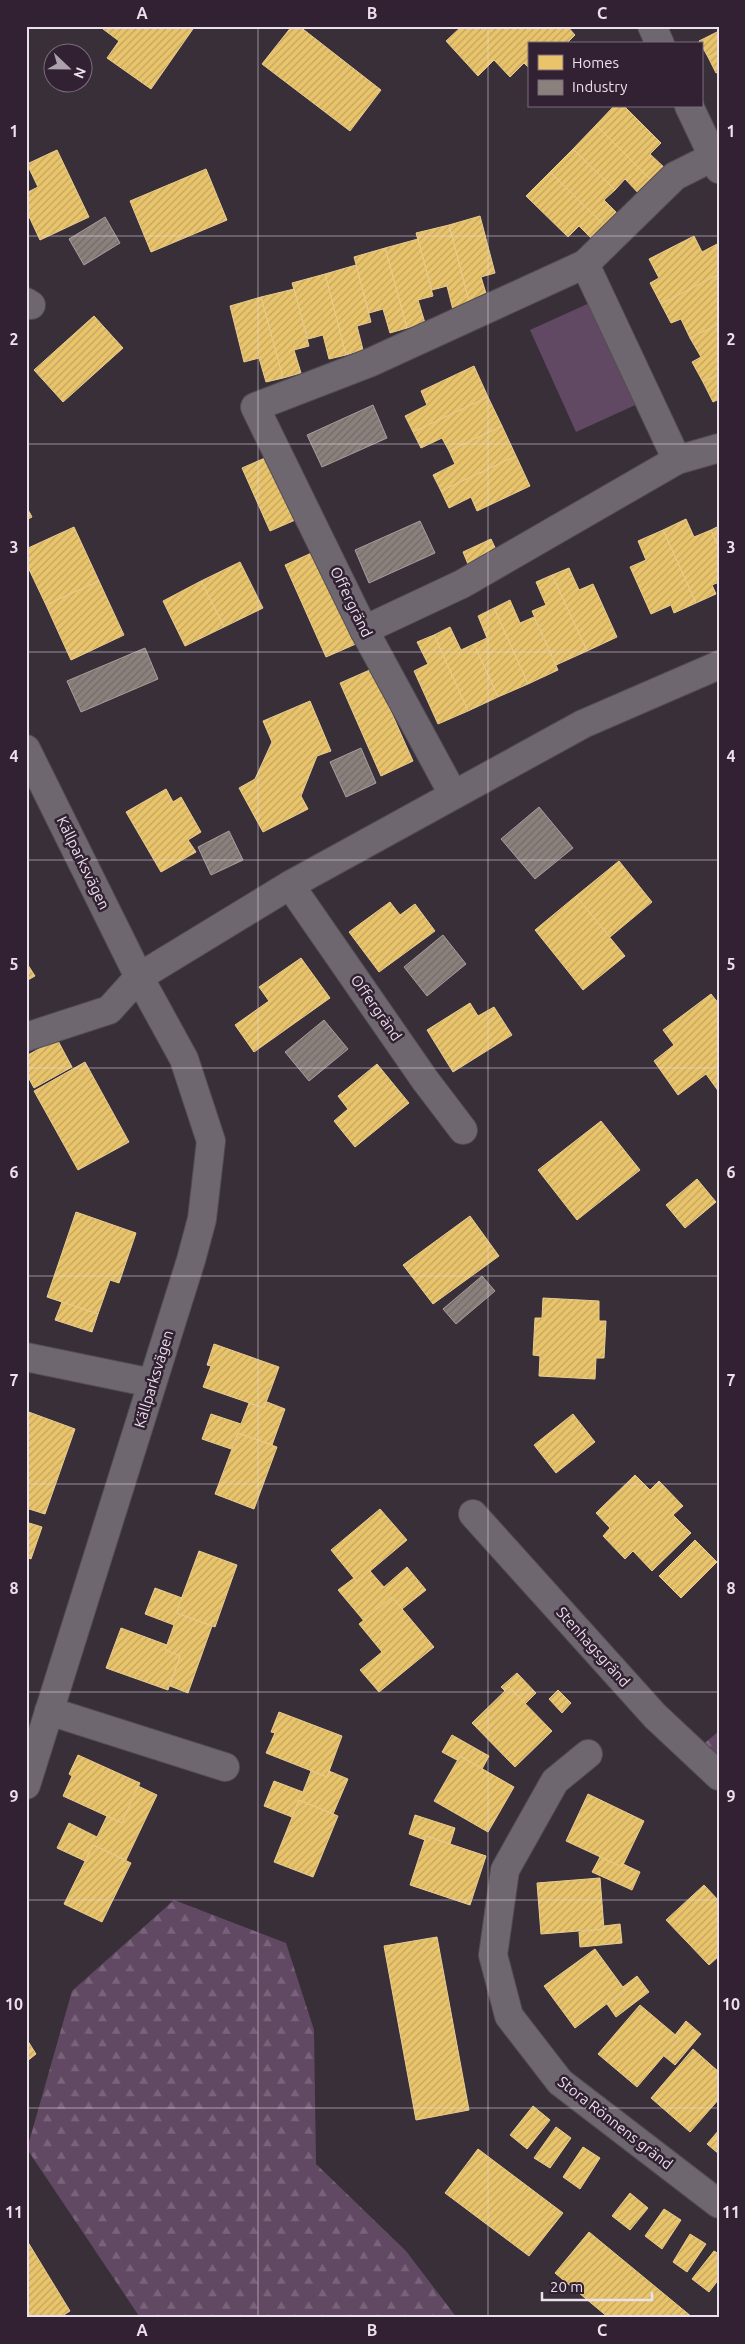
<svg xmlns="http://www.w3.org/2000/svg" width="745" height="2344" viewBox="0 0 745 2344" font-family="Ubuntu,sans-serif">
<defs>
<pattern id="forest-firs" width="22" height="20" patternUnits="userSpaceOnUse" patternTransform="scale(1.25)"><rect width="22" height="20" fill="#624963"/><path d="M5 1l3.5 6h-7zM16 11l3.5 6h-7z" fill="#79637a"/></pattern>
<pattern id="homes-hatch" width="6" height="6" patternUnits="userSpaceOnUse" patternTransform="scale(1.25)"><rect width="6" height="6" fill="#e9c46a"/><path d="M-1 1l2-2M0 6l6-6M5 7l2-2" fill="none" stroke="#c0a461"/></pattern>
<pattern id="industry-hatch" width="6" height="6" patternUnits="userSpaceOnUse" patternTransform="scale(1.25)"><rect width="6" height="6" fill="#8a817c"/><path d="M-1 1l2-2M0 6l6-6M5 7l2-2" fill="none" stroke="#726b69"/></pattern>
</defs>
<rect width="100%" height="100%" fill="#382f38"/>
<g fill="url(#forest-firs)">
<path d="M719,1731V1763L700,1747Z"/>
<path d="M174,1900L286,1943L314,2030L316,2164L406,2251L457,2318H143L139,2316L27,2149L72,1991Z"/>
</g>
<path fill="#624963" d="M596,300L642,402L576,432L530,330Z"/>
<g fill="url(#homes-hatch)" stroke="#eacc91">
<path d="M105,26H195L151,89L107,58L119,41L103,29Z"/>
<path d="M292,26H299L381,90L350,131L262,64Z"/>
<path d="M462,26H567L575,35L566,44H529V68L524,63L510,77L494,60L478,76L446,41Z"/>
<path d="M719,31V52L708,57L699,41Z"/>
<path d="M719,52V72L716,73L708,57Z"/>
<path d="M614,106H624L661,143L650,154L668,171L655,184L596,125Z"/>
<path d="M596,125L655,184L642,197L625,179L615,190L573,149Z"/>
<path d="M573,149L615,190L604,200L622,218L609,230L550,172Z"/>
<path d="M57,150L89,217L40,240L26,210V193L38,187L27,164Z"/>
<path d="M206,169L227,220L151,252L130,201Z"/>
<path d="M550,172L609,230L596,243L579,226L568,237L526,196Z"/>
<path d="M480,216L495,273L481,277L488,300L470,305L449,225Z"/>
<path d="M449,225L470,305L453,310L447,286L432,290L416,233Z"/>
<path d="M694,236L702,252L719,243V274L661,304L650,283L659,278L649,259Z"/>
<path d="M418,239L433,296L418,300L425,323L407,328L385,248Z"/>
<path d="M385,248L407,328L390,333L383,309L369,313L354,257Z"/>
<path d="M356,265L371,322L357,326L363,350L346,355L325,274Z"/>
<path d="M325,274L346,355L329,359L323,335L308,339L292,283Z"/>
<path d="M719,274V324L690,338L681,319L671,323L661,304Z"/>
<path d="M294,289L309,346L294,350L301,373L283,378L261,297Z"/>
<path d="M261,297L283,378L266,382L259,358L244,362L230,306Z"/>
<path d="M94,316L123,348L63,402L34,370Z"/>
<path d="M719,324V374L703,382L692,362L701,357L690,338Z"/>
<path d="M474,366L488,397L413,432L405,416L427,405L421,391Z"/>
<path d="M719,374V399L713,402L703,382Z"/>
<path d="M488,397L502,426L449,451L442,438L421,448L413,432Z"/>
<path d="M502,426L516,456L441,491L433,475L455,464L449,451Z"/>
<path d="M274,454L302,517L270,531L242,468Z"/>
<path d="M516,456L530,486L477,511L471,497L449,508L441,491Z"/>
<path d="M26,506L32,517L26,520Z"/>
<path d="M686,519L694,537L711,530L719,548V582L712,585L716,594L696,603L663,530Z"/>
<path d="M719,526V548L711,530Z"/>
<path d="M74,527L99,581L46,605L26,563V549Z"/>
<path d="M663,530L696,603L674,613L671,605L651,614L630,567L646,560L638,541Z"/>
<path d="M491,539L499,556L470,569L463,552Z"/>
<path d="M316,551L358,643L326,657L285,565Z"/>
<path d="M240,562L263,608L224,627L201,581Z"/>
<path d="M569,568L579,590L593,584L617,637L587,651L552,575Z"/>
<path d="M552,575L587,651L556,665L532,611L546,605L536,582Z"/>
<path d="M99,581L124,635L71,660L46,605Z"/>
<path d="M201,581L224,627L185,646L163,601Z"/>
<path d="M510,600L520,623L534,617L558,670L528,684L494,608Z"/>
<path d="M494,608L528,684L498,697L474,644L487,638L478,616Z"/>
<path d="M450,627L461,650L474,644L498,697L468,711L434,635Z"/>
<path d="M434,635L468,711L438,724L414,671L428,664L417,642Z"/>
<path d="M372,669L413,761L381,776L340,683Z"/>
<path d="M310,701L331,751L317,756L301,796L308,809L263,832L239,788L255,779L272,742L263,721Z"/>
<path d="M166,789L173,802L181,797L201,832L188,840L196,852L161,872L126,812Z"/>
<path d="M619,861L652,902L610,937L576,896Z"/>
<path d="M576,896L625,956L583,990L535,930Z"/>
<path d="M390,902L400,915L415,904L435,931L379,972L349,932Z"/>
<path d="M301,958L330,998L254,1052L235,1025L269,1001L259,987Z"/>
<path d="M26,962L35,976L26,981Z"/>
<path d="M711,994L719,1004V1092L706,1074L678,1095L654,1061L674,1045L663,1030Z"/>
<path d="M470,1003L478,1016L494,1007L512,1035L453,1072L427,1030Z"/>
<path d="M57,1039L72,1067L34,1088L26,1073V1056Z"/>
<path d="M85,1062L129,1142L78,1170L34,1091Z"/>
<path d="M377,1064L409,1103L355,1147L334,1121L348,1109L338,1096Z"/>
<path d="M601,1121L640,1170L577,1220L538,1170Z"/>
<path d="M697,1179L716,1202L685,1228L666,1205Z"/>
<path d="M76,1212L136,1233L119,1283L110,1280L98,1314L47,1297Z"/>
<path d="M470,1216L499,1256L433,1304L403,1265Z"/>
<path d="M543,1298L599,1301V1321H606L604,1358H596L595,1379L539,1376L540,1356L533,1355L535,1318H542Z"/>
<path d="M62,1302L98,1314L92,1332L55,1320Z"/>
<path d="M214,1344L279,1367L264,1408L203,1387L211,1366L207,1365Z"/>
<path d="M267,1402L285,1409L272,1445L238,1433L231,1449L202,1439L211,1414L241,1424L249,1403L264,1408Z"/>
<path d="M26,1411L75,1429L45,1514L26,1508Z"/>
<path d="M573,1414L595,1442L556,1473L534,1445Z"/>
<path d="M238,1433L277,1447L254,1509L215,1494Z"/>
<path d="M635,1475L650,1490L659,1481L683,1506L673,1515L691,1533L652,1571L633,1551L625,1559L603,1536L610,1528L596,1513Z"/>
<path d="M380,1509L407,1540L357,1582L331,1550Z"/>
<path d="M26,1522L42,1527L31,1559L26,1557Z"/>
<path d="M695,1540L717,1562L681,1598L659,1576Z"/>
<path d="M199,1551L237,1565L215,1627L176,1613Z"/>
<path d="M407,1567L426,1590L402,1609L392,1597L364,1621L338,1590L354,1578L357,1582L370,1571L384,1587Z"/>
<path d="M155,1588L182,1598L176,1613L212,1626L188,1693L170,1686L180,1656L165,1650L174,1625L145,1614Z"/>
<path d="M392,1597L434,1647L379,1692L360,1670L382,1652L359,1624Z"/>
<path d="M121,1628L167,1645L165,1650L180,1656L168,1690L106,1668Z"/>
<path d="M517,1673L536,1693L525,1704L509,1687L505,1691L501,1687Z"/>
<path d="M509,1687L552,1731L515,1767L472,1723Z"/>
<path d="M558,1690L571,1703L562,1713L549,1699Z"/>
<path d="M279,1712L342,1736L327,1777L266,1753L275,1733L271,1732Z"/>
<path d="M452,1735L489,1756L482,1769L460,1756L457,1760L442,1752Z"/>
<path d="M78,1755L140,1783L122,1823L63,1796L72,1776L69,1774Z"/>
<path d="M460,1756L514,1787L488,1832L434,1801Z"/>
<path d="M311,1771L327,1777L329,1771L348,1779L333,1814L299,1800L292,1817L264,1806L274,1781L303,1792Z"/>
<path d="M138,1786L157,1795L126,1860L93,1845L85,1861L57,1848L69,1823L97,1837L107,1816L122,1823Z"/>
<path d="M588,1794L644,1821L622,1867L566,1841Z"/>
<path d="M299,1800L338,1816L313,1877L274,1862Z"/>
<path d="M415,1815L455,1828L450,1844L426,1836L425,1840L409,1834Z"/>
<path d="M426,1836L486,1856L470,1905L410,1885Z"/>
<path d="M93,1845L131,1863L102,1922L64,1904Z"/>
<path d="M600,1857L622,1867L623,1864L640,1872L632,1890L592,1872Z"/>
<path d="M600,1878L604,1929L541,1934L537,1883Z"/>
<path d="M704,1885L719,1901V1956L709,1965L666,1920Z"/>
<path d="M620,1924L622,1943L580,1947L579,1932L604,1929V1926Z"/>
<path d="M437,1937L469,2110L416,2120L384,1946Z"/>
<path d="M595,1949L625,1990L575,2028L544,1986Z"/>
<path d="M637,1976L649,1992L616,2017L607,2004L625,1990L623,1987Z"/>
<path d="M640,2005L679,2038L637,2087L598,2054Z"/>
<path d="M686,2021L701,2034L675,2065L664,2056L679,2038L675,2035Z"/>
<path d="M26,2038L36,2054L26,2062Z"/>
<path d="M693,2049L719,2072V2099L690,2132L651,2098Z"/>
<path d="M533,2106L550,2120L527,2149L510,2135Z"/>
<path d="M556,2127L571,2138L550,2168L534,2158Z"/>
<path d="M719,2130V2154L707,2144Z"/>
<path d="M583,2147L600,2158L580,2189L563,2177Z"/>
<path d="M478,2149L563,2213L529,2256L445,2193Z"/>
<path d="M630,2193L648,2208L630,2230L612,2216Z"/>
<path d="M664,2209L681,2220L662,2249L645,2236Z"/>
<path d="M589,2232L692,2317L691,2318H609L555,2273Z"/>
<path d="M690,2234L706,2244L687,2272L673,2262Z"/>
<path d="M26,2239L70,2311L59,2318H31L26,2309Z"/>
<path d="M714,2251L719,2254V2279L709,2292L692,2279Z"/>
</g>
<g fill="url(#industry-hatch)" stroke="#a79e9d">
<path d="M105,217L120,243L84,265L69,239Z"/>
<path d="M373,405L387,438L322,467L307,435Z"/>
<path d="M420,521L435,553L369,583L355,550Z"/>
<path d="M145,648L158,679L81,712L67,681Z"/>
<path d="M361,748L376,783L346,797L330,762Z"/>
<path d="M539,807L573,848L535,879L501,839Z"/>
<path d="M229,831L243,860L211,875L198,847Z"/>
<path d="M443,935L466,964L427,996L404,967Z"/>
<path d="M324,1020L348,1049L309,1081L285,1052Z"/>
<path d="M482,1276L495,1291L456,1324L443,1309Z"/>
</g>
<g fill="none" stroke-linecap="round" stroke-linejoin="round">
<defs>
<g id="minor">
<path d="M652,26L660,44"/>
<path d="M689,106L719,169"/>
<path d="M585,264L677,460"/>
<path d="M26,302L31,305"/>
<path d="M364,630L462,584L677,460L719,448"/>
<path d="M26,749L139,977L184,1059L211,1141L202,1219L191,1260L26,1785"/>
<path d="M453,794L364,630L255,407L369,363L585,264L675,176L713,157"/>
<path d="M290,885L425,1080L463,1130"/>
<path d="M26,1037L109,1010L139,977L290,885L583,724L719,665"/>
<path d="M26,1357L152,1383"/>
<path d="M473,1514L655,1716L719,1776"/>
<path d="M49,1711L225,1767"/>
<path d="M588,1754L555,1781L505,1870L493,1955L509,2016L560,2082L719,2204"/>
</g>
</defs>
<use href="#minor" stroke="#544c54" stroke-width="30"/>
<use href="#minor" stroke="#6f676f" stroke-width="28"/>
</g>
<path fill="none" stroke="#ebe0eb" stroke-width="1" stroke-opacity="0.55" d="M258,26V2318M488,26V2318M26,236H719M26,444H719M26,652H719M26,860H719M26,1068H719M26,1276H719M26,1484H719M26,1692H719M26,1900H719M26,2108H719"/>
<g text-anchor="middle" stroke-width="5" stroke-linejoin="round" paint-order="stroke">
<g font-size="15" fill="#ebe0eb" stroke="#312132">
<text transform="translate(351 602) rotate(64)" y="5">Offergränd</text>
<text transform="translate(83 863) rotate(64)" y="5">Källparksvägen</text>
<text transform="translate(376 1008) rotate(55)" y="5">Offergränd</text>
<text transform="translate(154 1379) rotate(-73)" y="5">Källparksvägen</text>
<text transform="translate(593 1647) rotate(48)" y="5">Stenhagsgränd</text>
<text transform="translate(615 2123) rotate(38)" y="5">Stora Rönnens gränd</text>
</g>
</g>
<rect width="745" height="2344" fill="none" stroke="#312132" stroke-width="55"/>
<rect x="528" y="42" width="175" height="65" fill="#312132" stroke="#7b6d7c"/>
<rect x="538" y="55" width="25" height="15" fill="#e9c46a" stroke="#7b6d7c"/>
<text x="572" y="68" font-size="15" fill="#ebe0eb">Homes</text>
<rect x="538" y="80" width="25" height="15" fill="#8a817c" stroke="#7b6d7c"/>
<text x="572" y="92" font-size="15" fill="#ebe0eb">Industry</text>
<g transform="translate(68 68) rotate(112)"><circle r="24" fill="#312132" stroke="#7b6d7c"/>
<path d="M0-4L9 19L0 12L-9 19Z" fill="#aca2ac"/>
<text y="-8" font-size="14" font-weight="bold" text-anchor="middle" fill="#ebe0eb">N</text>
</g>
<path d="M542 2292v8h110v-8" fill="none" stroke="#ebe0eb" stroke-width="2.5"/>
<text x="550" y="2292" font-size="15" fill="#ebe0eb" stroke="#312132" stroke-width="4" paint-order="stroke">20 m</text>
<rect x="28" y="28" width="690" height="2288" fill="none" stroke="#ebe0eb" stroke-width="2"/>
<g font-size="16" text-anchor="middle" font-weight="bold" fill="#ebe0eb">
<text x="142" y="19">A</text>
<text x="372" y="19">B</text>
<text x="602" y="19">C</text>
<text x="14" y="137">1</text>
<text x="731" y="137">1</text>
<text x="14" y="345">2</text>
<text x="731" y="345">2</text>
<text x="14" y="553">3</text>
<text x="731" y="553">3</text>
<text x="14" y="762">4</text>
<text x="731" y="762">4</text>
<text x="14" y="970">5</text>
<text x="731" y="970">5</text>
<text x="14" y="1178">6</text>
<text x="731" y="1178">6</text>
<text x="14" y="1386">7</text>
<text x="731" y="1386">7</text>
<text x="14" y="1594">8</text>
<text x="731" y="1594">8</text>
<text x="14" y="1802">9</text>
<text x="731" y="1802">9</text>
<text x="14" y="2010">10</text>
<text x="731" y="2010">10</text>
<text x="14" y="2218">11</text>
<text x="731" y="2218">11</text>
<text x="142" y="2336">A</text>
<text x="372" y="2336">B</text>
<text x="602" y="2336">C</text>
</g>
</svg>
